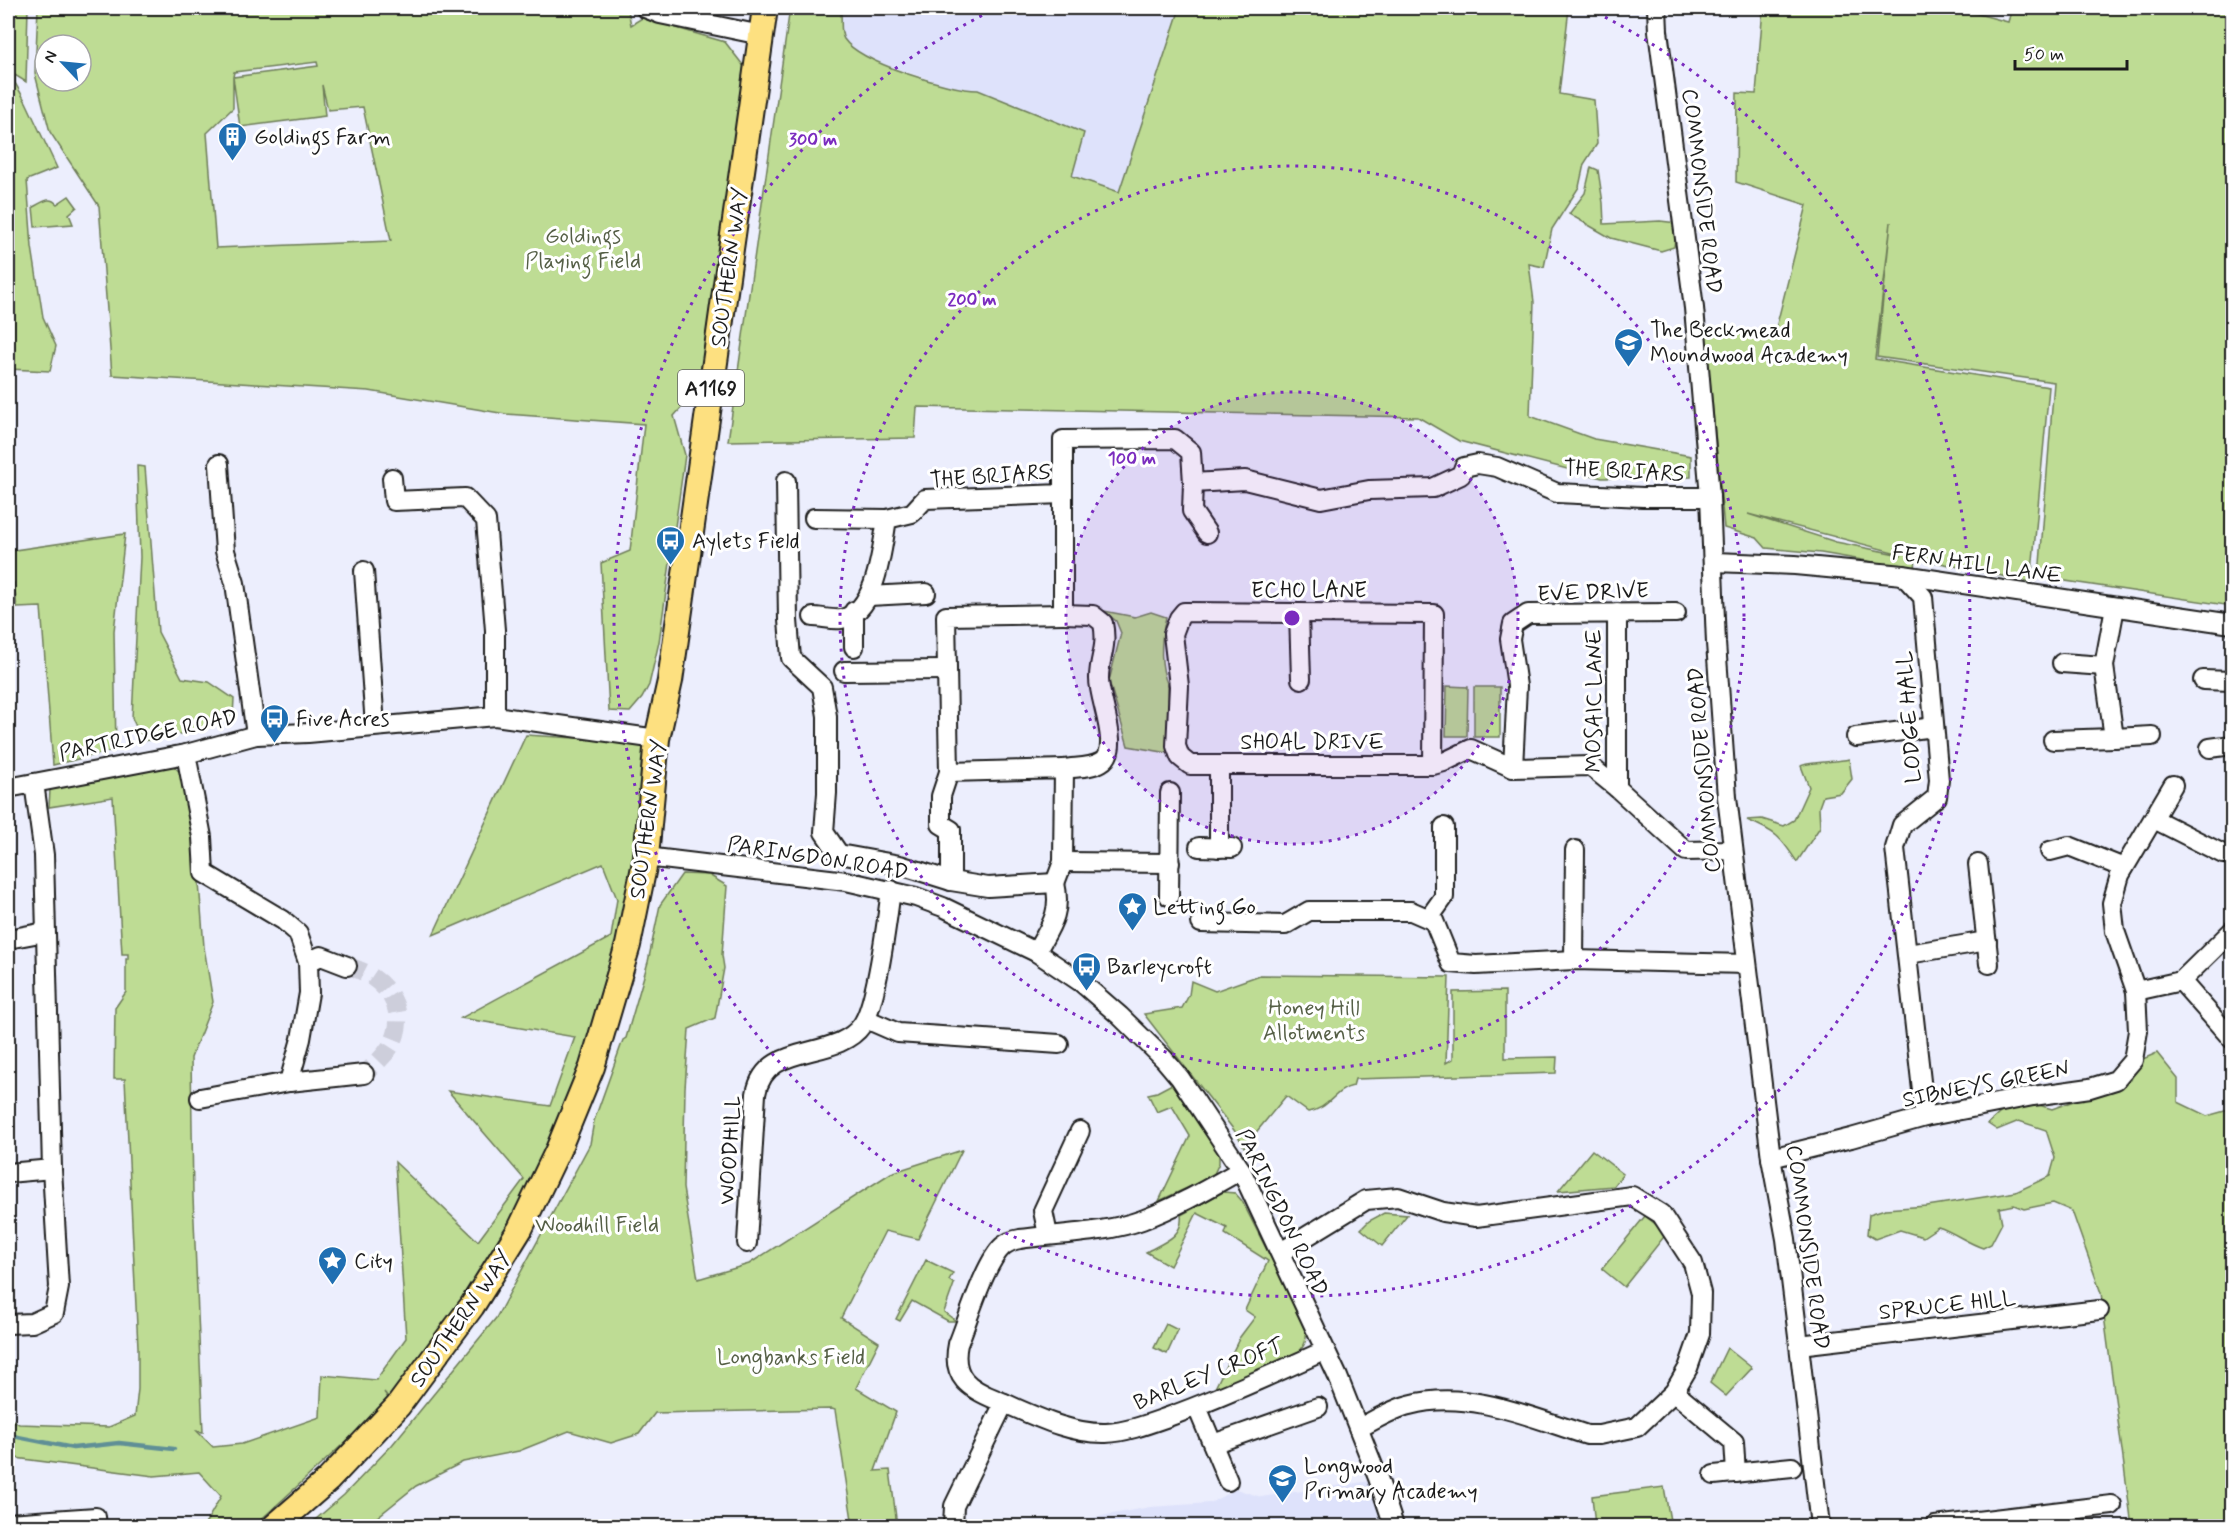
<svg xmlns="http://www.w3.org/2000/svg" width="2240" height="1534" viewBox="0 0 2240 1534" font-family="Mynerve,sans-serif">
<rect width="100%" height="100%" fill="#eceefd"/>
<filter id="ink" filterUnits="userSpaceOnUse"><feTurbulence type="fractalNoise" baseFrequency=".0167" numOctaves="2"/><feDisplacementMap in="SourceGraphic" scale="12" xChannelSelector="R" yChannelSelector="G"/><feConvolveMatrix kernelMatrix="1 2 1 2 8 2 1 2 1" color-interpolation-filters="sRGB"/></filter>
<g filter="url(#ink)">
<g fill="#dee2fb">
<path d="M841,8H1179L1119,192L1072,176L1084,133L978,90H962L886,65L855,51L842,37Z"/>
<path d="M1370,1481L1389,1526H1048L1150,1507L1210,1503L1236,1489L1261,1497Z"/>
</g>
<g fill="#bedc94" stroke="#6d7c58" stroke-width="1.5" fill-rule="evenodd">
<path d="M8,8H28L26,82L15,75V83L26,102L57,168L27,180L32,247L43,317L56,346L50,371L8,369Z"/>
<path d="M38,8H623L628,10L631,25L642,18L725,42L746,69L699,400L689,399L674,416L685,455L659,642L649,685L642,698L630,712L609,711L601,563L630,551L644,424L506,414L369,391L112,375L99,206L50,132L35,74ZM45,45H81V81H45ZM317,62L318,66L233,77L234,72ZM233,77L240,127L325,116L322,85L328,110L363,107L391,241L216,248L207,133L233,108Z"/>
<path d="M790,8H840C843,16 839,31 844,39C860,63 950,90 978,90L1084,133L1072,176L1119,192L1180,8H1569L1559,94L1594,100L1597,144L1584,164L1579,187L1552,229L1544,267L1529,264L1534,302L1530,416L1594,439L1691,456V477L1602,478L1459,441L1418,417L917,407L915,438L728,441Z"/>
<path d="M1763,8H1956L2008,22L2012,8H2232V606L2039,577L2054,382L1877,357L1891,222L1875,359L2049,387L2031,582L1916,558L1915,569L1821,553L1766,548L1757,538L1724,528L1705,327L1773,340L1807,205L1736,182L1737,93L1756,94ZM1748,514L1901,554V555L1836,542Z"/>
<path d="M1591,167L1598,170L1603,203L1604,224L1660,221L1677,223L1674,247L1661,251L1611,238L1569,214L1585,193Z"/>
<path d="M69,196L77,207L69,214L73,224L35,227L33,207C42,203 49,195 57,204Z"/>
<path d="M137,466L145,467L158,632L182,678L209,682L234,699L233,716C204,730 175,736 143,741L132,718L140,557Z"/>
<path d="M125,534L114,631L116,750L53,765L41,607L17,608L14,583L8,584V551Z"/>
<path d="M1104,611L1135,617L1151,612L1166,617C1161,638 1159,665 1168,686L1169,753L1128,746L1109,681L1121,633L1116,621Z"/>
<path d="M1447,686L1468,687L1467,736H1446Z"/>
<rect x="1474" y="687" width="26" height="50"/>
<path d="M526,735L640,742L644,750L648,836L599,1010L547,1159L470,1298L392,1402L384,1392L390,1401L254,1526H204L221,1496L199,1472L154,1476L8,1457V1417L19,1424L109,1427L135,1416L138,1389V1347L125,1079H114L115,1008L126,992V959H128V954H122L113,797L49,807L50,790L106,776L173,765L187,780L196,844L204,947L213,1002L191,1058L193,1197L203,1432L197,1431L213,1447L242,1444L320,1417L322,1375L376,1380L406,1338L395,1162L478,1241L524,1179L448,1091L550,1106L575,1037L461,1018L611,937L617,899L603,863L433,935Z"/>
<path d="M1849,759L1852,779L1841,793L1823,796L1819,807L1820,827L1797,862C1780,836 1776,832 1747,820L1762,819L1784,826L1794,820L1809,787L1801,766C1807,762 1838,762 1849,759Z"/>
<path d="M682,874L709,875L727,886L722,955L724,968L715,1018L689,1029L685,1088L683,1188L698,1279L749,1264L891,1173L962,1150L918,1239L885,1231L841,1318L879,1342L856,1388L896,1412L875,1471L890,1470L897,1526H853L835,1410L832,1409L655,1413L639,1434L611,1443L569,1431L519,1451L463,1462L416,1486L366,1526H308L344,1495L392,1445L496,1318L590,1144L594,1121L623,1040L626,1038L648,962L660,905Z"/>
<path d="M1260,975L1449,977L1446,1063L1453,1059V992L1505,991V1058L1557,1057L1556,1073L1355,1079L1353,1086C1333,1090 1330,1109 1308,1112L1286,1096L1244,1147L1237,1134L1144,1014L1182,1008L1189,995L1191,981L1215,991Z"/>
<path d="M2157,1053L2178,1079V1102L2207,1116L2232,1109V1526H2132L2101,1293L2072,1211L2053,1203L2024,1209L2014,1205L1999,1208L2002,1223L1991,1244L1983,1248C1967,1243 1954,1232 1938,1227L1923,1237L1900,1230L1875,1239L1867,1234L1869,1214L1885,1209L1927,1206L2016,1192L2050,1176L2055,1158L2046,1130L2019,1121L1997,1130L1988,1124L2011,1103L2025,1101L2052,1109L2131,1080L2138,1061Z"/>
<path d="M1172,1084L1219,1154V1163L1213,1176L1159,1201L1190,1136L1172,1106L1157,1112L1148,1094L1157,1092Z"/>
<path d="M1592,1150L1623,1174L1614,1186L1558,1191Z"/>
<path d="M1223,1192L1235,1193L1242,1201L1306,1327C1307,1339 1306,1345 1297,1354L1214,1390L1240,1337L1255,1317L1245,1310L1268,1261L1225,1234L1227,1228L1197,1213L1170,1266L1146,1252C1162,1243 1184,1237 1181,1215Z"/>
<path d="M1384,1213L1407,1215L1382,1246L1361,1229L1369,1221Z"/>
<path d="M1645,1216L1667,1233L1624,1287L1602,1269Z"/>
<path d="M926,1260L953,1273L949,1280L954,1284L944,1312L956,1321H948L912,1301L900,1321L896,1319Z"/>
<path d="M1166,1324L1178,1330L1167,1354L1154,1348Z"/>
<path d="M1727,1348L1752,1368L1726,1396L1710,1383Z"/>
<path d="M1664,1487L1671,1526H1595L1592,1496Z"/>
</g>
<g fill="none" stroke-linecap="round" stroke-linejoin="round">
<path stroke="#5f8f96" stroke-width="4.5" d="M8,1435L73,1448L119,1443L174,1449"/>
<path stroke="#cdcedb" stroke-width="18" stroke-dasharray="18 9" stroke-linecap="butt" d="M347,966C378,973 406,1002 396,1034C391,1051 377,1063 364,1074"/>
<defs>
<g id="minor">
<path d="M645,8L660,14L761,35"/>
<path d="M1657,8L1658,31L1694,308L1710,497L1716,643L1727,797L1771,1158L1786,1239L1799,1345L1820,1526"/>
<path d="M219,464L225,551L235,583L256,735"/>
<path d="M392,478L394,501L465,498L486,520L495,630V716"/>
<path d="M786,481L788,620L791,658L822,687L827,716V793L824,832L839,854L900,865L951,881L988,887L1055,883C1062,913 1050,927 1036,952"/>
<path d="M1193,483L1192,511L1207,533"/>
<path d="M814,518L887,519"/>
<path d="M1714,562L1795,565L1903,575L2232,624"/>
<path d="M364,571L375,726"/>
<path d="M1903,575L1923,597L1939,780L1937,797L1902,825L1895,848L1925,1117"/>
<path d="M869,596L926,593"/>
<path d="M2115,607L2104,666L2114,738L2152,736"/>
<path d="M1299,613L1301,679"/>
<path d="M1617,613V788"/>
<path d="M1063,614L1093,615L1103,623C1108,648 1099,657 1099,678C1098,699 1123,750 1101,762C1091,768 1076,767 1064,769"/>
<path d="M813,617C821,617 832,620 841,619C877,613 882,547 887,519L912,513L925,499L1063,494V440L1175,439L1191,452L1193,483L1245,480L1321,499L1369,490L1433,488L1461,475L1464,467L1478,464L1497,467L1557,493L1643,497H1710"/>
<path d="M854,647V611"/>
<path d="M2062,663L2104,666"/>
<path d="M844,671L946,670"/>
<path d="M2203,680L2232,681"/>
<path d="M1856,737L1934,727"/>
<path d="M2053,740L2114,738"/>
<path d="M2210,748L2232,745"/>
<path d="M186,754L202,837L204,873L283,920L298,933L308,962L309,993L301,1039L289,1082L200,1098"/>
<path d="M1433,765H1190L1180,757L1176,746L1179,686L1173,634L1179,618L1184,612L1434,614L1433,765L1444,762L1471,749L1513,768L1517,686L1510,639L1513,624L1528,614L1676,613"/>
<path d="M1513,768L1590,766L1617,788L1686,851L1732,850"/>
<path d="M949,772L941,796V824L951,830V881"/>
<path d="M8,788L186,754L256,735L308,733L495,716L657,739"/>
<path d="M2154,819L2223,854"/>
<path d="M1199,847L1232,848"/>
<path d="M1219,848V765"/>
<path d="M2050,851L2069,846L2124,868"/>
<path d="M646,857L846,881L916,897L943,907L1036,952L1082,983L1120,1016L1164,1059L1180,1078L1241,1170L1338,1377L1378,1478L1394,1526"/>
<path d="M1063,862L1170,863"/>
<path d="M1978,864L1989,964"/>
<path d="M1055,883L1063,862L1064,769L949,772L946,616L1063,614V494"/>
<path d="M1169,896L1170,793"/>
<path d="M1429,918L1444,897V827"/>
<path d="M1201,923L1285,925L1309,911H1411L1434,921L1451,963L1476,965L1574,960L1747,964"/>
<path d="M8,939L45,932"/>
<path d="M1908,954L1987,941"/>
<path d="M1574,960L1575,850"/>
<path d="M308,962L321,956L347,966"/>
<path d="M2181,981L2232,931"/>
<path d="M2136,991L2181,981L2232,1039"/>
<path d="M866,1019L898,1033L1059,1044"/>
<path d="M289,1082L364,1074"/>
<path d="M1771,1158L1851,1138L1925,1117L2033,1096L2090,1088L2116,1080L2133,1060L2138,1031L2136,991L2115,931L2112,903L2120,875L2173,785"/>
<path d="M1241,1170C1209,1188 1177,1207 1142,1220C1107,1233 1057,1234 1020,1239C1014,1240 1008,1242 1003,1246C985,1262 968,1320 958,1344C951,1377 969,1389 997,1400C1031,1414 1068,1434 1106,1433C1127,1432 1148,1424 1168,1417C1221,1398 1273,1374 1324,1351"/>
<path d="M8,1173L52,1169"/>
<path d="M1048,1235L1043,1211L1080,1131"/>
<path d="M747,1243L756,1094C765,1040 836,1062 862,1025C877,1004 887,920 891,890"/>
<path d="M1281,1252L1366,1200L1398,1197L1443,1212L1476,1217L1632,1196L1661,1214L1693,1263L1701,1293L1700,1334L1688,1368L1674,1392L1637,1427L1599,1435H1587C1530,1417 1469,1389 1409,1405C1392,1409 1375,1420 1359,1428"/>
<path d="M8,1324L32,1323L54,1313L59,1287L52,1169L44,855L34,783"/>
<path d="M1799,1345L2099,1310"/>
<path d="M1674,1392L1734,1442L1736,1473"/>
<path d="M1197,1407L1228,1481"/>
<path d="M1213,1444L1318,1407"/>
<path d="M1714,1475L1792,1467"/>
<path d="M8,1523L96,1517L97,1526"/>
<path d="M953,1526L954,1506L1004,1403"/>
<path d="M1935,1526L2112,1505"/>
</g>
<path id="major" d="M275,1526L328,1480L398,1406L472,1306L520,1229L558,1150L592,1067L628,945L646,857L657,739L670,681L765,8"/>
</defs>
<use href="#minor" stroke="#1c1c1c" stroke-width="22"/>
<use href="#major" stroke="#1c1c1c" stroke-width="28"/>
<use href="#minor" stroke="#fff" stroke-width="18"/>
<use href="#major" stroke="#fde080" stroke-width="24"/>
</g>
</g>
<circle cx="1292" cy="618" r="226" fill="#7b2cbf" fill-opacity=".12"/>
<g fill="none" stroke="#7b2cbf" stroke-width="3" stroke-dasharray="3 6">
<circle cx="1292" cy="618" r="226"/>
<circle cx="1292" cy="618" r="452"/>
<path d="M1589 9A678 678 0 1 1 995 9"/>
</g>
<defs>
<symbol id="building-pin" viewBox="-11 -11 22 30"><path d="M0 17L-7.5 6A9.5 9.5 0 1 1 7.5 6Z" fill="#1f6fb2" stroke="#fff"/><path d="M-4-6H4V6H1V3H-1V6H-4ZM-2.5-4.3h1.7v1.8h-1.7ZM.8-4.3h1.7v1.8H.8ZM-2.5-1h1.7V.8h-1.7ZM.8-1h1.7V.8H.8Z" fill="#fff"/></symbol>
<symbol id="school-pin" viewBox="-11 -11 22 30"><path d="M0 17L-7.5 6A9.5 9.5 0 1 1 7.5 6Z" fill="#1f6fb2" stroke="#fff"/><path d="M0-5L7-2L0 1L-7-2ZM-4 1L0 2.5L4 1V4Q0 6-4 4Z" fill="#fff"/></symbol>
<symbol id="bus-pin" viewBox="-11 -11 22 30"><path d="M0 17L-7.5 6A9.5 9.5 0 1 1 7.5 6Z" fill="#1f6fb2" stroke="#fff"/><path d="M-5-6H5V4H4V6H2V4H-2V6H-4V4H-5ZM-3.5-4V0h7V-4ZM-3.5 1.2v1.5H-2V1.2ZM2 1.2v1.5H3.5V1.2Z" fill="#fff"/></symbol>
<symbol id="sight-pin" viewBox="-11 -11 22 30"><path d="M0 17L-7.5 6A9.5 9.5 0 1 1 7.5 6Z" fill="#1f6fb2" stroke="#fff"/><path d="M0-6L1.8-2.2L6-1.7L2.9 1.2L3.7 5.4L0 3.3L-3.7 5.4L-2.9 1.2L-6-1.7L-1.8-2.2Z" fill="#fff"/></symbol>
</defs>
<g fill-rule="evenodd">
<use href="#building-pin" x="216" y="120" width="33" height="45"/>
<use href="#school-pin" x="1612" y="326" width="33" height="45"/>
<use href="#bus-pin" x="654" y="524" width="33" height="45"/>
<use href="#bus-pin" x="258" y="702" width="33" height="45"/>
<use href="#sight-pin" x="1116" y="890" width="33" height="45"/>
<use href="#bus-pin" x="1070" y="950" width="33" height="45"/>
<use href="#sight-pin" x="316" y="1244" width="33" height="45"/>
<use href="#school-pin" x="1266" y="1462" width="33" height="45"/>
</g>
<g text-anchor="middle" stroke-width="6" stroke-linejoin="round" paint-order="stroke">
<rect fill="#fff" stroke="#606060" stroke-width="1.5" x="678" y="370" width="66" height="36" rx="4.5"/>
<g font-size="21" font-weight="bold" fill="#1c1c1c">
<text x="711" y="395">A1169</text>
</g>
<g font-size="22" fill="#1c1c1c" stroke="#fff" text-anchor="start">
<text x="254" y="144">Goldings Farm</text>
<text x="1650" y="337">The Beckmead<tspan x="1650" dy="25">Moundwood Academy</tspan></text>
<text x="692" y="548">Aylets Field</text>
<text x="296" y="726">Five Acres</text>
<text x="1153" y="914">Letting Go</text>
<text x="1107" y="974">Barleycroft</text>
<text x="354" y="1268">City</text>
<text x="1304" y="1473">Longwood<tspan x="1304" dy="25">Primary Academy</tspan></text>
</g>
<g font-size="22" fill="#1c1c1c" stroke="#fff">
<text transform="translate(1703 191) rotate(83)" y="8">COMMONSIDE ROAD</text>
<text transform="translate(728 267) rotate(-82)" y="8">SOUTHERN WAY</text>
<text transform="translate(1624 470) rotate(3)" y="8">THE BRIARS</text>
<text transform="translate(990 475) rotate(-4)" y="8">THE BRIARS</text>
<text transform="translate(1977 563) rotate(8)" y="8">FERN HILL LANE</text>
<text x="1309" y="597">ECHO LANE</text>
<text transform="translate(1593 591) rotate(-2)" y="8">EVE DRIVE</text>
<text transform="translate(1593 701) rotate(-90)" y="8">MOSAIC LANE</text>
<text transform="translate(1908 717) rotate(-94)" y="8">LODGE HALL</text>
<text transform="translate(148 734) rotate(-12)" y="8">PARTRIDGE ROAD</text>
<text x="1312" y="749">SHOAL DRIVE</text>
<text transform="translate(1703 770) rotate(-95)" y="8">COMMONSIDE ROAD</text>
<text transform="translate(647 819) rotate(-82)" y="8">SOUTHERN WAY</text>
<text transform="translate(818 857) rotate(9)" y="8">PARINGDON ROAD</text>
<text transform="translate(1986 1083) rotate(-11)" y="8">SIBNEYS GREEN</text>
<text transform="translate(729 1150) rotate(-86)" y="8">WOODHILL</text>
<text transform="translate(1283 1212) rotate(64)" y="8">PARINGDON ROAD</text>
<text transform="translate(1809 1247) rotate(82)" y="8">COMMONSIDE ROAD</text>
<text transform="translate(1947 1304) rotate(-6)" y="8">SPRUCE HILL</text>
<text transform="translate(460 1318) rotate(-55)" y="8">SOUTHERN WAY</text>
<text transform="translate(1208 1373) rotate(-22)" y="8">BARLEY CROFT</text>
</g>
<g font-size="22" fill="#555f46" stroke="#fff">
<text x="583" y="243">Goldings<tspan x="583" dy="25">Playing Field</tspan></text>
<text x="1314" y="1015">Honey Hill<tspan x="1314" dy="25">Allotments</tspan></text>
<text x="597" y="1232">Woodhill Field</text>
<text x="791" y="1364">Longbanks Field</text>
</g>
</g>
<circle cx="1292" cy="618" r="9" fill="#7b2cbf" stroke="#fff" stroke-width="3"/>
<g font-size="18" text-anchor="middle" font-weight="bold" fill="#7b2cbf" stroke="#fff" stroke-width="6" stroke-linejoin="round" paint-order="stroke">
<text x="813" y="145">300 m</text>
<text x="972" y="305">200 m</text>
<text x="1132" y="464">100 m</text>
</g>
<rect width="2240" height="1534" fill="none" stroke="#fff" stroke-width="30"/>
<rect x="15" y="15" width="2210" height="1504" fill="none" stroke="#1c1c1c" stroke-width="2" filter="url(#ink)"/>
<g transform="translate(63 63) rotate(296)"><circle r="28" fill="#ffffff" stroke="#a4a4a4" stroke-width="1.5"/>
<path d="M0-4.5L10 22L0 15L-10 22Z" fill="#1f6fb2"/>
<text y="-9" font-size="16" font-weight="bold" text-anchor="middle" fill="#1c1c1c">N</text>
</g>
<path d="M2015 60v9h112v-9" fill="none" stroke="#1c1c1c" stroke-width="3"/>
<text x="2024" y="60" font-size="18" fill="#1c1c1c" stroke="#ffffff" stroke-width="4.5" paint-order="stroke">50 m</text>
</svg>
